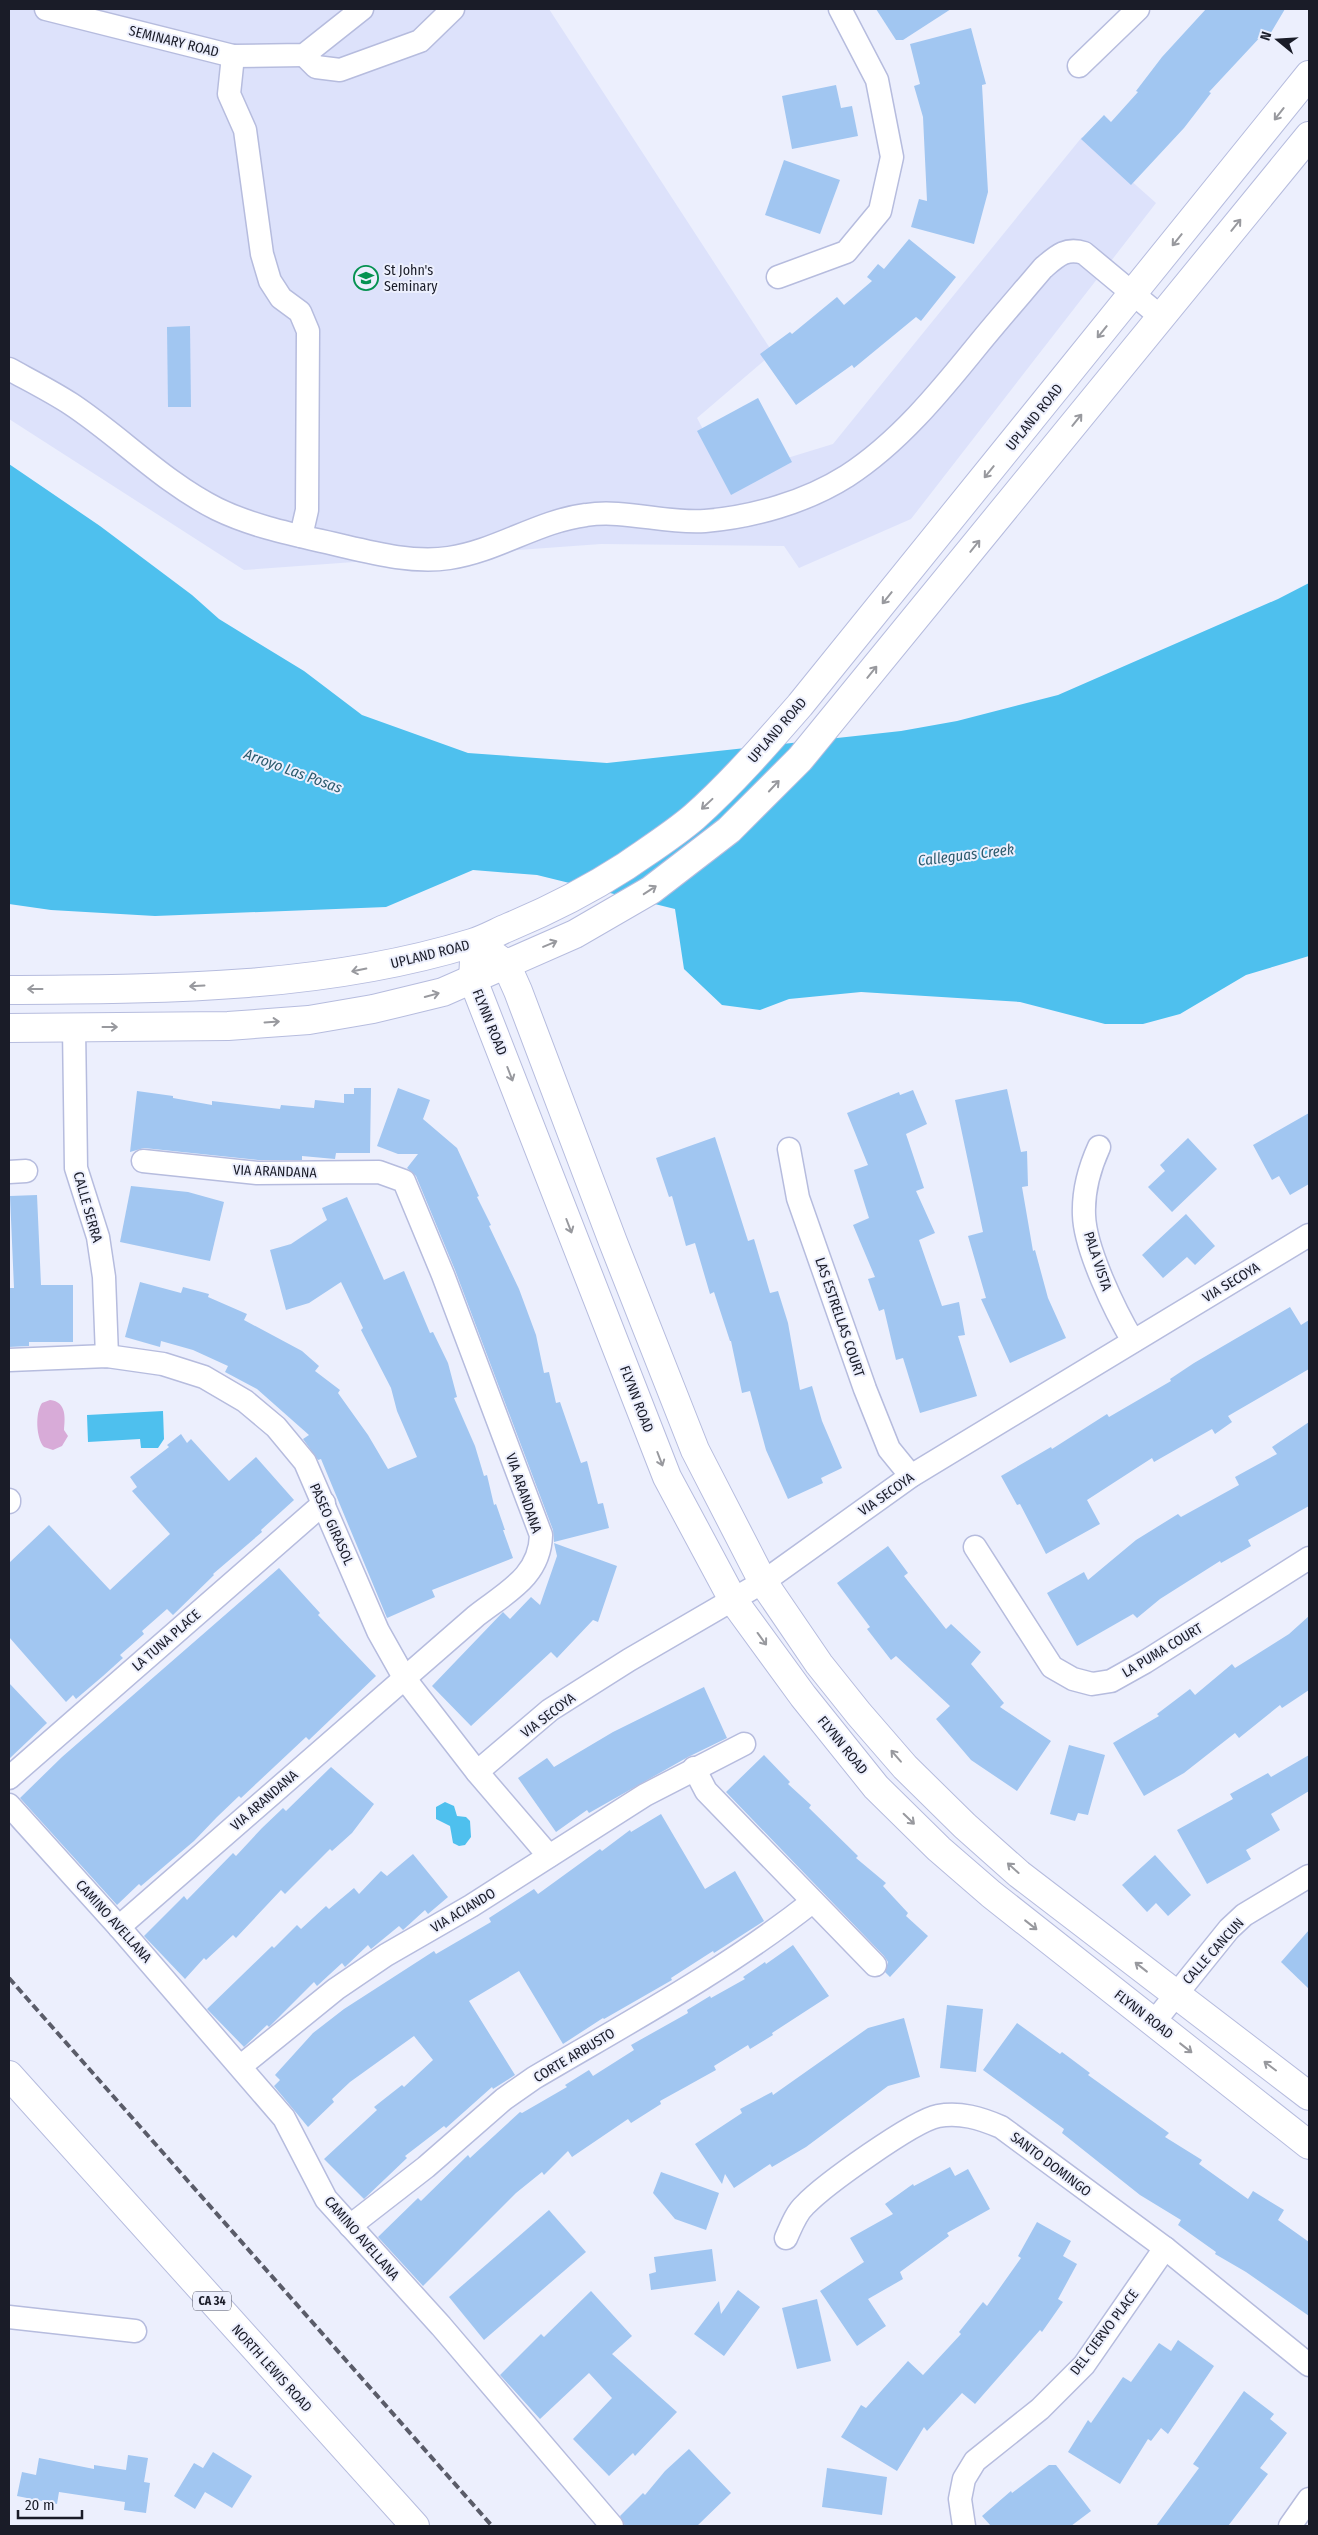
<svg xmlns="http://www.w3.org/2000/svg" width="1318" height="2535" viewBox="0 0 1318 2535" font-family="'Fira Sans Condensed',sans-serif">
<rect width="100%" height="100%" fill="#eceffd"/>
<path fill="#dde2fb" d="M9,9H549L773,353L697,418L728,476L833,444L1082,137L1156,203L911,519L799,568L784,546L601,544L244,570L9,419Z"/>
<path fill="#d8abd8" d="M50,1400C67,1402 65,1418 64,1430L68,1436L62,1446L53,1450L44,1447C36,1438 35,1413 42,1403Z"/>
<g fill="#4ec0ee">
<path d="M9,464L100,526L192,595L219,619L304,671L362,715L468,753L607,763L901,731L957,721L1058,695L1278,599L1309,583V956L1246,975L1180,1014L1143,1024H1105L1020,1002L861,992L789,999L760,1010L722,1005L684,969L675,909L537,875L473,870L386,907L155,916L51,910L9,904Z"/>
<path d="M163,1411L164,1439L158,1448H141L140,1439L88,1442L87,1415Z"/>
<path d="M445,1802L454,1806L457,1816L466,1817L470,1821L471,1837L465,1845L459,1846L453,1843L450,1826L436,1819V1807Z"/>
</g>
<g fill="#a1c6f1">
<path d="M876,9H951L903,40H896Z"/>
<path d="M1206,9H1285L1269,36L1264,33L1209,92L1211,93L1184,128L1131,185L1081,139L1104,115L1111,122L1138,92L1136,91L1162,57Z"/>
<path d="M971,28L986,84L982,85L988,192L974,244L911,227L919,199L927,201L923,117L914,86L920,84L910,44Z"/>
<path d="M836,85L841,108L852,106L858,136L792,149L782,96Z"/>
<path d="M784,160L840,180L820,234L765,215Z"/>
<path d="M909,239L956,277L921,321L916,317L854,368L852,365L796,405L760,354L790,332L792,334L837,297L844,305L872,281L867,277L878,264L884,269Z"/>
<path d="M190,326L191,407H168L167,327Z"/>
<path d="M758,398L792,462L731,495L697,431Z"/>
<path d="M354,1088H371L370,1153H336L335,1159L302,1156V1160H258L144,1148L130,1152L137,1091L173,1096V1098L212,1105V1101L280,1109L281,1105L314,1108L315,1100L344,1103V1094H354Z"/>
<path d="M398,1088L430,1100L423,1119L457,1148L479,1196L477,1197L491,1225L489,1226L519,1289L536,1335L544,1373L549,1372L556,1403L560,1402L581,1463L587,1461L598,1504L603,1503L609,1528L554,1542L553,1530L455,1270L416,1176L407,1168L418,1154H398L377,1146Z"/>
<path d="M1007,1089L1021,1152L1027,1151L1028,1186L1022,1187L1033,1251L1035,1250L1048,1298L1066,1338L1010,1363L981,1299L986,1298L968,1236L983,1232L955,1100Z"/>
<path d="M913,1090L927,1124L906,1134L924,1188L916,1191L935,1233L919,1240L942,1306L959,1302L965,1335L958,1336L977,1396L920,1413L903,1358L896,1360L884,1309L879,1311L868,1279L875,1277L853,1225L869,1218L854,1170L868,1165L847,1113L899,1092L900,1095Z"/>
<path d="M1309,1113V1184L1290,1195L1279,1176L1272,1180L1253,1145Z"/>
<path d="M715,1137L748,1241L754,1239L770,1293L778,1291L788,1323L800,1390L812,1386L822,1421L842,1468L821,1478L823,1483L788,1499L766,1450L750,1391L742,1393L731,1341H730L714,1292L710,1294L695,1243L686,1246L672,1196L669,1197L656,1158Z"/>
<path d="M1188,1138L1217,1169L1172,1212L1148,1187L1165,1171L1160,1165Z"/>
<path d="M131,1186L188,1192L224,1202L210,1261L120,1242Z"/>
<path d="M37,1195L41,1285H73V1342H29V1346L9,1347V1288H14L10,1196Z"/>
<path d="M347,1197L384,1280L404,1271L430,1333L433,1332L448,1363L457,1397L454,1398L475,1446L484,1476L487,1475L494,1505L496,1504L505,1530H503L513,1558L432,1590L435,1597L387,1618L321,1459L318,1460L303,1439L309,1435L257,1389L225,1372L228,1366L193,1350L161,1341L160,1347L125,1337L140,1282L181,1293L183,1287L209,1294L208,1297L247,1314L244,1320L302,1351L319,1366L315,1371L340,1390L338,1393L368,1435L388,1469L417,1457L397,1411L391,1388L361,1330L363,1328L341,1282L309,1303L286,1310L270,1250L291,1244L327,1220L322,1208Z"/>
<path d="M1186,1214L1215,1246L1195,1265L1187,1257L1163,1278L1142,1255Z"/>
<path d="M1290,1307L1301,1325L1309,1320V1369L1228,1416L1232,1422L1215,1434L1212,1429L1154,1462L1152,1458L1087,1500L1100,1524L1046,1554L1020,1504L1017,1505L1001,1476L1051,1447L1052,1449L1107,1414L1109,1417L1171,1381L1170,1379L1194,1363Z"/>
<path d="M1309,1422V1506L1248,1540L1251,1546L1221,1563L1220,1561L1160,1599L1137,1618L1133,1614L1077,1646L1047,1593L1084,1572L1088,1580L1136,1540L1178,1514L1181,1517L1239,1485L1235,1477L1277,1454L1272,1447Z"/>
<path d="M181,1434L187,1443L191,1439L229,1481L256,1457L294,1500L261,1530L262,1532L213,1574L214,1575L173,1615L167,1609L142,1631L144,1634L120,1655L123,1658L103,1676L76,1699L73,1695L66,1702L9,1637V1563L49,1525L110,1590L170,1534L132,1491L137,1487L130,1477L169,1447L167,1445Z"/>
<path d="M554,1543L617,1566L598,1622L593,1620L557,1658L551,1652L471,1726L432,1686L503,1612L510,1619L531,1597L540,1605L557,1556Z"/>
<path d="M888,1546L908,1573L904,1576L946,1629L951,1624L981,1652L971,1664L1004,1703L1000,1707L1051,1741L1017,1791L971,1760L936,1719L950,1706L896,1656L891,1660L867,1629L870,1627L837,1583Z"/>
<path d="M279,1568L320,1613L318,1615L376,1676L309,1740L306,1737L241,1798L239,1796L217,1817L194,1841L141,1886L139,1884L117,1905L20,1798L62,1757Z"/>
<path d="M1309,1616V1690L1282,1708L1280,1705L1239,1738L1235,1733L1184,1773L1144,1796L1113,1743L1159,1716L1157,1714L1190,1689L1195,1695L1232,1664L1235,1668L1289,1634Z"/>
<path d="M9,1683L47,1723L9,1759Z"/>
<path d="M704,1687L727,1738L688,1757L589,1813L587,1810L556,1832L518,1778L547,1758L554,1767L613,1732Z"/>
<path d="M1069,1745L1105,1755L1088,1815L1078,1813L1075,1821L1050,1814Z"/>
<path d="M764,1755L790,1782L788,1784L811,1805L809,1808L858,1856L856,1858L886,1883L883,1886L908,1913L906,1916L928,1936L890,1977L885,1972L888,1962L884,1956L726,1792Z"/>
<path d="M1309,1755V1791L1271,1814L1280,1830L1246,1850L1251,1859L1207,1884L1177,1830L1233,1799L1230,1794L1268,1773L1271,1777Z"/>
<path d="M331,1767L374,1804L352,1833L332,1851L330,1849L285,1894L281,1890L236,1938L233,1935L206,1960L204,1958L185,1979L144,1936L184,1896L187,1900L233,1853L236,1856L262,1828L283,1808L286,1811Z"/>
<path d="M661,1814L705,1889L735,1871L764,1921L714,1953L713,1951L671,1978L672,1980L604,2019L603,2018L563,2044L519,1971L469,2001L515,2075L493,2089L492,2087L446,2128L444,2126L405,2156L407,2158L364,2199L324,2159L377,2110L374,2107L402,2085L404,2087L433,2060L414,2036L350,2082L332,2099L334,2102L308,2127L274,2086L280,2080L275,2075L313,2033L344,2009L434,1951L436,1954L491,1922L489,1918L534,1889L538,1894L600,1849L602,1851L630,1830L631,1832Z"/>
<path d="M413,1854L448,1897L428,1914L425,1910L403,1930L399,1926L371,1949L368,1945L345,1967L342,1963L317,1986L314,1982L269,2027L267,2025L244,2047L207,2009L272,1946L274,1948L297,1925L301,1929L326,1906L329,1909L354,1888L359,1894L381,1871L387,1876Z"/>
<path d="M1155,1855L1191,1895L1168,1916L1156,1903L1147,1912L1122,1885Z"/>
<path d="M1309,1930V1989L1281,1962Z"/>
<path d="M793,1945L829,1996L772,2033L773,2035L750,2049L748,2045L714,2066L716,2070L660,2101L661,2104L631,2123L628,2119L572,2157L568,2151L544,2175L542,2172L516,2193L423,2286L378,2237L418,2198L421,2201L468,2155L470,2158L520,2112L522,2113L567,2087L565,2085L589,2070L593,2076L634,2050L631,2045L688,2013L687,2010L710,1996L711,1998L745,1979L743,1977L765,1962L766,1964Z"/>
<path d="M947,2005L983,2009L976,2072L940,2068Z"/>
<path d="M904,2018L920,2077L888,2086L806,2147L772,2167L770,2164L734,2188L725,2174L722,2184L695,2144L742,2113L740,2109L772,2092L773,2095L868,2028Z"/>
<path d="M1017,2023L1060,2054L1062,2052L1090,2073L1088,2075L1169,2133L1165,2137L1202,2160L1199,2164L1248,2199L1253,2191L1284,2210L1278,2220L1309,2242V2316L1246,2272L1215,2254L1216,2252L1178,2225L1181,2220L1140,2195L1062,2133L1064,2129L983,2070Z"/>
<path d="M950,2167L955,2176L968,2169L990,2209L947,2233L949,2236L900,2272L903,2279L868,2299L886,2326L857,2346L820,2291L864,2262L850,2238L893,2214L885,2204L913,2184L914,2186Z"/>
<path d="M661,2172L719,2193L706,2230L675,2219L653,2193Z"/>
<path d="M549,2210L586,2252L484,2340L449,2297Z"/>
<path d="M1037,2222L1071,2241L1063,2256L1077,2264L1058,2299L1063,2302L1042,2332L1040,2330L975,2404L962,2393L927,2431L924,2427L897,2471L841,2437L861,2405L866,2408L908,2361L923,2375L961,2334L959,2332L983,2302L987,2306L1021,2258L1018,2256Z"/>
<path d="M712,2249L716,2281L651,2290L649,2274L656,2272L654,2257Z"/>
<path d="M738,2290L760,2307L724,2356L694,2334L719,2301L721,2314Z"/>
<path d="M591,2291L632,2336L612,2354L677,2412L635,2456L633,2453L609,2476L573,2439L612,2398L589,2373L540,2419L500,2375L541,2334L544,2337Z"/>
<path d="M817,2299L831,2361L797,2369L782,2308Z"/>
<path d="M1178,2340L1214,2366L1168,2434L1161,2428L1151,2441L1148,2439L1120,2484L1068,2452L1088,2420L1091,2423L1123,2377L1131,2382L1159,2343L1171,2351Z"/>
<path d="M1244,2391L1274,2414L1270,2419L1287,2433L1260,2468L1268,2474L1228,2526H1156L1199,2468L1193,2464Z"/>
<path d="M689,2449L731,2493L697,2526H625L620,2516L643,2493L645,2495L665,2471Z"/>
<path d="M213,2452L252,2476L232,2508L205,2492L195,2509L174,2496L194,2463L203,2468Z"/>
<path d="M128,2455L148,2458L144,2482L150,2483L146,2513L124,2510L125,2502L59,2492L57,2504L17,2496L22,2472L36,2475L39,2458L94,2469V2465L126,2470Z"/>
<path d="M1049,2465H1056L1091,2511L1071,2526H991L982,2516L1011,2491L1012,2493Z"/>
<path d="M827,2468L887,2477L882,2515L822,2507Z"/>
</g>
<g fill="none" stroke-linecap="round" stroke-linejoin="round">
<defs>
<g id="street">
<path d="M46,9L233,56L304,55L362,9"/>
<path d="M304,55L316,67L340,70L420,41L453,9"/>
<path d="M233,56L229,94L245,130L262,254L270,281L281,298L300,312L308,331L307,510L301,536"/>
<path d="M1079,66L1138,9"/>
<path d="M778,277L846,252L880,211L892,157L877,80L840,9"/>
<path d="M9,369C29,380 51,391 71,404C121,437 163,482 217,509C256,528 301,536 343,546C377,554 414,563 449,558C497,551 538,521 586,515C625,509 665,524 705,521C753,517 806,502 847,476C898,443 939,393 977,346C999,319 1021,294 1043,268C1057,256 1066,247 1084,253L1161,317"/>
<path d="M74,1027L76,1168L98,1237L104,1277L107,1356"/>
<path d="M1099,1147C1089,1169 1083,1190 1084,1215C1085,1249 1115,1311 1133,1341"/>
<path d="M789,1149L798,1198L865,1389L889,1449L911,1476"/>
<path d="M9,1172L26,1171"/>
<path d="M9,1360L107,1356L163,1364L204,1377L245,1401L276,1427L305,1462L378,1631L405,1679L477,1772L549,1856"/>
<path d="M9,1502V1500"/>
<path d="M975,1547L1052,1667L1073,1679L1092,1684L1111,1681L1145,1662L1309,1558"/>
<path d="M694,1768L706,1791L875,1965"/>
<path d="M477,1772L550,1710L629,1660L763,1582L911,1476L1309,1235"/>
<path d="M9,1778L324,1503"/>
<path d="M9,1805L119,1927L284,2118L326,2199L441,2326L612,2526"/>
<path d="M119,1927L476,1616C505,1593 540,1577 541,1535L443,1275L404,1181L379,1172L257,1173L143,1161"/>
<path d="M1154,2022L1229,1929L1244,1915L1309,1876"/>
<path d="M241,2066L336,1989L386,1955L471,1906L645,1795L744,1744"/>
<path d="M350,2226L426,2167L504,2099L534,2078C629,2022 726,1970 812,1902"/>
<path d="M786,2238C791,2227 796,2213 805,2205C824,2185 913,2121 938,2116C960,2112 980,2118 1001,2127L1165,2248L1309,2365"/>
<path d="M9,2317L135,2331"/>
<path d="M964,2526L960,2499L964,2479L975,2461L1040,2409L1084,2365L1165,2248"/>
<path d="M1290,2526L1309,2499"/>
</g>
<g id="secondary">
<path d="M492,954L506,964L518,991L613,1242L695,1450L763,1582L819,1664L859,1714L905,1767L965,1826L1019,1874L1309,2096"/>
<path d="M474,961L473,980L667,1477L733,1600L803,1696L876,1787L939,1849L991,1894L1309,2145"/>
<path d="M9,990C165,989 322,989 472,943C485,939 497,932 509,927C550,910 589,890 626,866C649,850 673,835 694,817C732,783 766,744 800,705L1309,75"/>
<path d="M9,1028L228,1026L309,1020L373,1009L443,992L575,934L651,890L729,830L800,759L1309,136"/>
</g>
<path id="primary" d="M9,2075L415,2526"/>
</defs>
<use href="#street" stroke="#b6bcde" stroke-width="25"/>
<use href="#secondary" stroke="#b6bcde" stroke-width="30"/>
<use href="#primary" stroke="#b6bcde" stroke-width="30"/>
<use href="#street" stroke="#fff" stroke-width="22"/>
<use href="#secondary" stroke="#fff" stroke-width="28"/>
<use href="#primary" stroke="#fff" stroke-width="28"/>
<path stroke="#5a5c69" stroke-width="4" stroke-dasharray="8 4" stroke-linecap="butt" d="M9,1978L492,2526"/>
</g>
<defs><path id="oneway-shaft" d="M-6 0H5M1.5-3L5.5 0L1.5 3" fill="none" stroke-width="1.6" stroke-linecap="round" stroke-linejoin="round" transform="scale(1.25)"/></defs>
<g stroke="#98999e">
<use href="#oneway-shaft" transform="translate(1279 114) rotate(128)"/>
<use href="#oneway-shaft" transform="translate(1236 225) rotate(-51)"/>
<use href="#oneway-shaft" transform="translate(1177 240) rotate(129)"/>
<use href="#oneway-shaft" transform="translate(1102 332) rotate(129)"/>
<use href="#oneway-shaft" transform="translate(1077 420) rotate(-51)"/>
<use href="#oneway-shaft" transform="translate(989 472) rotate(129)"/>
<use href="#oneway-shaft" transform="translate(975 546) rotate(-51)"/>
<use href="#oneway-shaft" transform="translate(887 598) rotate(129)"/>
<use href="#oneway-shaft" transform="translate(872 672) rotate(-51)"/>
<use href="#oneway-shaft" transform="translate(774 786) rotate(-47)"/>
<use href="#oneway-shaft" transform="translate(707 804) rotate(137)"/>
<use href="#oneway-shaft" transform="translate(650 890) rotate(-33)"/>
<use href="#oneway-shaft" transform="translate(550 944) rotate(-23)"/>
<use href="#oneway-shaft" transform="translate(359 970) rotate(169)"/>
<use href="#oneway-shaft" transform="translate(197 986) rotate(177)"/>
<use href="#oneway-shaft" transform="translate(35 989) rotate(180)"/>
<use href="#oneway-shaft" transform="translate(432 995) rotate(-15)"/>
<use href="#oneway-shaft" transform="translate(272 1022) rotate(-4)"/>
<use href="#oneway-shaft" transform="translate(110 1027)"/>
<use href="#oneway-shaft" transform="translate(510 1074) rotate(69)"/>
<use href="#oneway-shaft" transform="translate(569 1226) rotate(69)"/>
<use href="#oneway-shaft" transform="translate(660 1459) rotate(69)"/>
<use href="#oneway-shaft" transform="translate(762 1639) rotate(54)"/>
<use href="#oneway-shaft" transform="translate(896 1756) rotate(-131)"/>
<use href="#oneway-shaft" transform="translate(909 1819) rotate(44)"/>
<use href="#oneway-shaft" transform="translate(1013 1868) rotate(-138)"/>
<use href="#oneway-shaft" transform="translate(1031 1925) rotate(38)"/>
<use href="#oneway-shaft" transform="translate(1141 1967) rotate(-142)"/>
<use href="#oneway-shaft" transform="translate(1186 2048) rotate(38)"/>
<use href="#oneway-shaft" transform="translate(1270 2066) rotate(-143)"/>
</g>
<defs>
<symbol id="university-ring" viewBox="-11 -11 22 22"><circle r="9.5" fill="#eceffd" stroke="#059251" stroke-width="1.5"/><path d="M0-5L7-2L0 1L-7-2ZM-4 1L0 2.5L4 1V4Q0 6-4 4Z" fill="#059251"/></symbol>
</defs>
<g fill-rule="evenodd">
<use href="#university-ring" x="352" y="264" width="28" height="28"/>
</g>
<g text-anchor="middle" stroke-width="4" stroke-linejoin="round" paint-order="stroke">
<rect fill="#eceffd" stroke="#595b68" stroke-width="1" x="193" y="2291.5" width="38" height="19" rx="4"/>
<g font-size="12" font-weight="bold" fill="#1a1c28">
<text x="212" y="2305">CA 34</text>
</g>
<g font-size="14" fill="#1a1c28" stroke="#eceffd">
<text transform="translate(174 41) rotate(14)" y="5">SEMINARY ROAD</text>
<text transform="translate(1034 417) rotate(-51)" y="5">UPLAND ROAD</text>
<text transform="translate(777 730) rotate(-49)" y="5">UPLAND ROAD</text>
<text transform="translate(430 954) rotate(-14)" y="5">UPLAND ROAD</text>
<text transform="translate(490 1022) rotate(68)" y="5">FLYNN ROAD</text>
<text transform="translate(275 1171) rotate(2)" y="5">VIA ARANDANA</text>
<text transform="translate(88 1207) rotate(74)" y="5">CALLE SERRA</text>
<text transform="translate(1098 1261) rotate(72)" y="5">PALA VISTA</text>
<text transform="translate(1231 1282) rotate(-31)" y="5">VIA SECOYA</text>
<text transform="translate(840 1317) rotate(71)" y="5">LAS ESTRELLAS COURT</text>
<text transform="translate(637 1399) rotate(69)" y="5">FLYNN ROAD</text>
<text transform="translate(524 1493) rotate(71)" y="5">VIA ARANDANA</text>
<text transform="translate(886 1494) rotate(-35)" y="5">VIA SECOYA</text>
<text transform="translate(332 1524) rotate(66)" y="5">PASEO GIRASOL</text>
<text transform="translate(166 1640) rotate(-41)" y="5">LA TUNA PLACE</text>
<text transform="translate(1162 1650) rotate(-31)" y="5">LA PUMA COURT</text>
<text transform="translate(548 1715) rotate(-37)" y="5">VIA SECOYA</text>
<text transform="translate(843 1745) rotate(51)" y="5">FLYNN ROAD</text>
<text transform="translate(264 1800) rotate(-41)" y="5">VIA ARANDANA</text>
<text transform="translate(463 1910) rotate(-31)" y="5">VIA ACIANDO</text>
<text transform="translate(114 1921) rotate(48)" y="5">CAMINO AVELLANA</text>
<text transform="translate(1213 1951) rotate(-48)" y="5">CALLE CANCUN</text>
<text transform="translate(1144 2014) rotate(38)" y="5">FLYNN ROAD</text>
<text transform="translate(574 2055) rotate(-31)" y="5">CORTE ARBUSTO</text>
<text transform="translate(1051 2164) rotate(37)" y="5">SANTO DOMINGO</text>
<text transform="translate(362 2238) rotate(49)" y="5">CAMINO AVELLANA</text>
<text transform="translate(1104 2332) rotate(-53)" y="5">DEL CIERVO PLACE</text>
<text transform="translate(272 2368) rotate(48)" y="5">NORTH LEWIS ROAD</text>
</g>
<g font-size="14" fill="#1a1c28" stroke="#eceffd" text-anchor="start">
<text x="384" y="275">St John's<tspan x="384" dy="16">Seminary</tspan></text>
</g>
<g font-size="15" font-style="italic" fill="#2b5a6d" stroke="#eceffd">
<text transform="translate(293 771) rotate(20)" y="5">Arroyo Las Posas</text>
<text transform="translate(966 855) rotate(-7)" y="5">Calleguas Creek</text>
</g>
</g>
<rect width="1318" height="2535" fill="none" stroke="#1a1c28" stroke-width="20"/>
<g transform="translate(1278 40) rotate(288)" stroke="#eceffd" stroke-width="4" paint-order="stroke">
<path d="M0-4L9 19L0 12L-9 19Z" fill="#1a1c28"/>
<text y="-8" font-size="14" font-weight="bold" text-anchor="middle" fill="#1a1c28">N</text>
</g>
<path d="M18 2510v8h64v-8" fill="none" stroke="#1a1c28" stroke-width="2.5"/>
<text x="25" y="2510" font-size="15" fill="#1a1c28" stroke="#eceffd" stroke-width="4" paint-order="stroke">20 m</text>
</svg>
